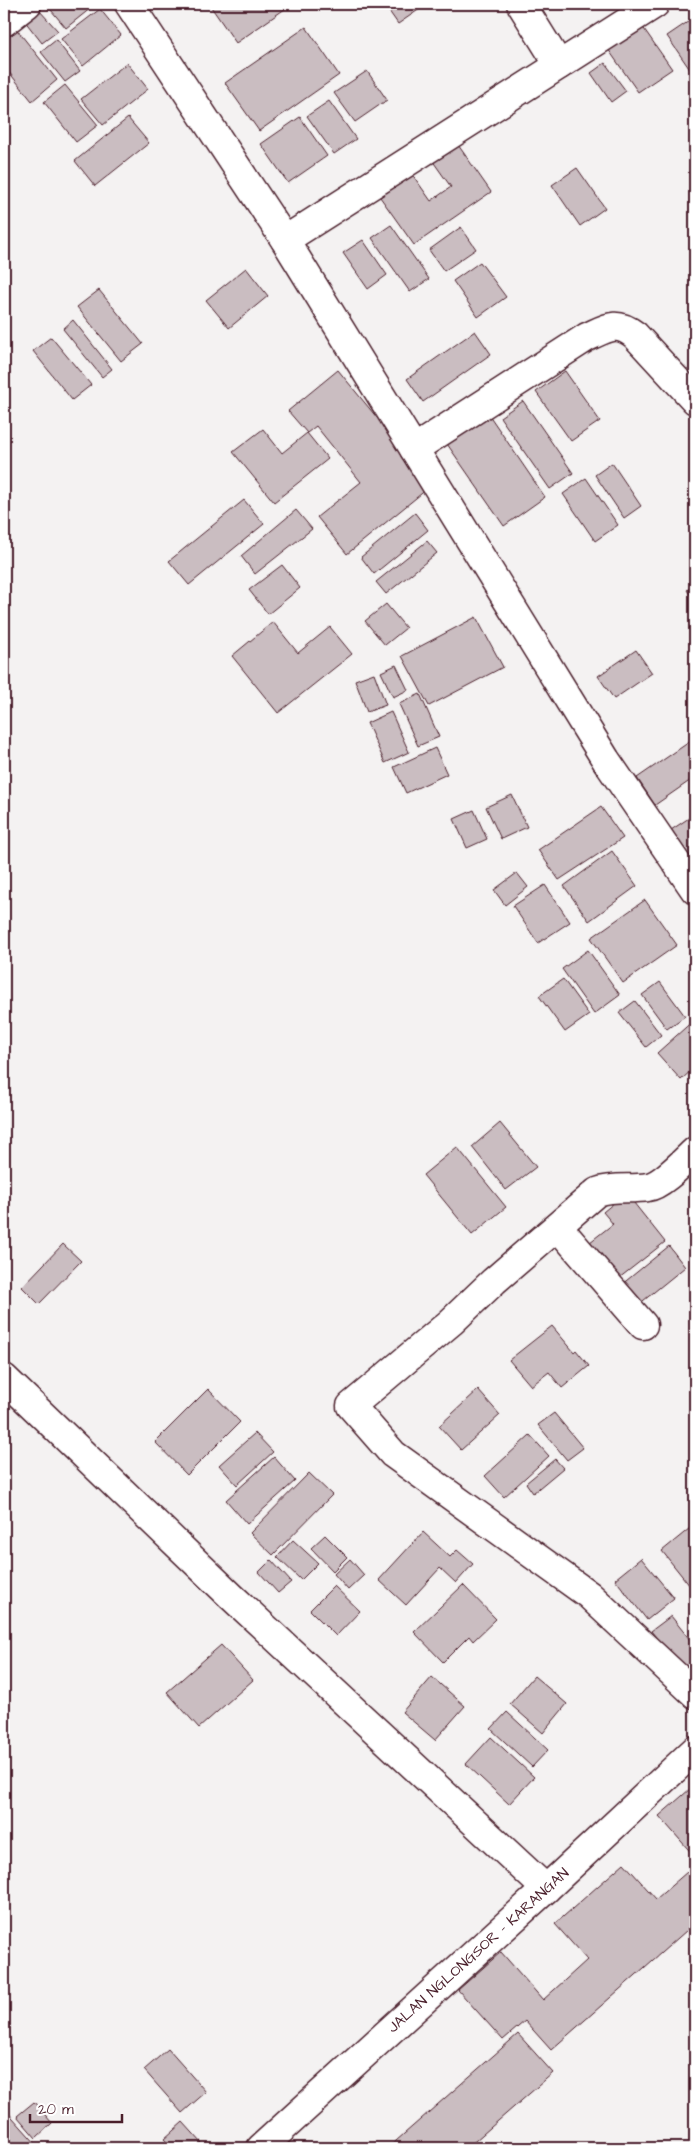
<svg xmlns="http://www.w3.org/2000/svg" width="699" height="2152" viewBox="0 0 699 2152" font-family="'Architects Daughter',sans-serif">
<rect width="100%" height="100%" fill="#f4f2f2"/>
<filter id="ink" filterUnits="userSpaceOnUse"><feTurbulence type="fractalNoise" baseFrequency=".02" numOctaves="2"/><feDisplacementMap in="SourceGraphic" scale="10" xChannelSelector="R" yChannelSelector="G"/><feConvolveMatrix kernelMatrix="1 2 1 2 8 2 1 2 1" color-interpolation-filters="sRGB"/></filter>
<g filter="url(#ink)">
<g fill="#cabdc1" stroke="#4a1f2b">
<path d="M46,4H96L66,28Z"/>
<path d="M209,4H292L236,43Z"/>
<path d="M384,4H427L398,24Z"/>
<path d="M100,9L121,35L83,66L61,39Z"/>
<path d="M39,10L58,31L42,43L24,20Z"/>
<path d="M695,17V68L691,71L667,36Z"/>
<path d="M14,26L57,80L32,101L4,66V34Z"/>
<path d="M642,26L672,69L638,92L608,49Z"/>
<path d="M306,27L339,75L259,131L225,83Z"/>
<path d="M56,40L80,71L65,82L41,52Z"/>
<path d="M127,63L148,89L103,125L81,99Z"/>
<path d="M605,63L626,91L611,102L591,73Z"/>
<path d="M367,71L387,100L355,122L334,93Z"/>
<path d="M65,85L98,125L76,142L44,102Z"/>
<path d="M329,101L356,139L334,154L307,116Z"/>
<path d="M300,117L327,156L288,183L261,144Z"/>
<path d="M128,118L149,143L95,186L75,161Z"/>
<path d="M456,142L491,192L414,245L380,197L412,174L431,201L451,187L432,160Z"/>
<path d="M577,168L605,208L580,226L552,185Z"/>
<path d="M391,225L429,279L410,292L372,238Z"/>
<path d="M461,227L476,249L444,271L429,250Z"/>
<path d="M363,240L387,275L368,289L343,253Z"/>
<path d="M480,262L506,297L478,317L453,281Z"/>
<path d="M246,268L268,296L229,328L206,300Z"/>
<path d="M99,290L143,344L121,361L77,307Z"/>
<path d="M73,320L112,369L102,377L63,329Z"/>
<path d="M475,331L491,354L423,402L407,379Z"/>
<path d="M51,337L91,385L72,400L33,351Z"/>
<path d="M338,370L432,485L347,554L317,517L361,482L316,426L307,433L288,411Z"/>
<path d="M565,371L600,421L571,441L536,392Z"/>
<path d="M523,401L573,473L550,489L500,417Z"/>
<path d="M487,412L545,497L504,526L445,441Z"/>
<path d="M263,429L282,453L307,433L328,459L274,502L233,452Z"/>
<path d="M612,463L641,506L624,518L595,475Z"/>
<path d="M586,478L618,525L595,541L563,494Z"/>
<path d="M244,500L264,524L189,585L169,561Z"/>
<path d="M296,510L312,529L255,574L241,556Z"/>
<path d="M415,513L428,530L374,574L361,557Z"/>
<path d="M427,541L437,553L386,594L376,582Z"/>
<path d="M282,565L300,588L268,614L249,590Z"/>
<path d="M695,584V602L687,590Z"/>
<path d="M386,604L406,628L385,645L365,621Z"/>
<path d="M476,617L503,667L429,706L402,656Z"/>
<path d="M273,622L298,653L330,627L352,654L278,713L232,656Z"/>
<path d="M636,650L652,673L614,699L598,676Z"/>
<path d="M396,665L408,690L393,697L381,672Z"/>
<path d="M374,673L386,705L367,712L355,680Z"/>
<path d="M420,694L439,737L418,746L399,704Z"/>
<path d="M391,712L409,752L385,763L367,723Z"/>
<path d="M695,738V786L691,780L655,805L637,778Z"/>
<path d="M435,748L447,774L406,793L394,767Z"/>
<path d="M512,795L527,827L501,839L486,807Z"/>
<path d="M601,807L623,838L559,880L538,850Z"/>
<path d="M474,810L487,839L467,848L454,819Z"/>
<path d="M695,814V853L687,858L668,832Z"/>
<path d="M612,851L637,886L589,921L564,886Z"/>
<path d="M517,873L528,887L505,905L494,890Z"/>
<path d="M545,885L570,922L538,943L513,906Z"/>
<path d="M645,900L677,945L623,983L591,938Z"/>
<path d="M588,950L620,995L594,1014L562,969Z"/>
<path d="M563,979L589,1015L565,1032L539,996Z"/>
<path d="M660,982L685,1016L667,1029L642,995Z"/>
<path d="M635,1001L661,1035L646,1047L619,1013Z"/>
<path d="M695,1019V1067L681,1080L657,1053Z"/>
<path d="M500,1123L536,1167L506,1190L472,1147Z"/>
<path d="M457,1147L506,1207L472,1235L423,1175Z"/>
<path d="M626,1193L665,1242L614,1282L585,1246L613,1224L603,1212Z"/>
<path d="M63,1244L81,1261L39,1304L22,1287Z"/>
<path d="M669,1246L685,1267L638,1305L621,1285Z"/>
<path d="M552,1326L574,1352L576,1350L589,1366L562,1388L549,1372L531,1386L509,1360Z"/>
<path d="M208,1389L240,1422L187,1475L155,1442Z"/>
<path d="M478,1390L500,1415L461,1450L439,1426Z"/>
<path d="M554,1413L583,1448L567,1460L538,1425Z"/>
<path d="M255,1433L273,1452L237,1485L219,1465Z"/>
<path d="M530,1435L549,1456L504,1497L485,1476Z"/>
<path d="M274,1457L295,1481L247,1524L226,1500Z"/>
<path d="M555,1459L563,1468L533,1493L526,1483Z"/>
<path d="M309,1473L332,1495L273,1555L250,1533Z"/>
<path d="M695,1524V1589L694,1591L662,1551Z"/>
<path d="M423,1532L450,1557L457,1550L473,1564L456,1583L440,1568L406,1605L379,1580Z"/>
<path d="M325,1535L347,1557L333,1571L311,1548Z"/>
<path d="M293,1540L318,1563L301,1580L277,1557Z"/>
<path d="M641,1558L674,1598L647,1620L615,1579Z"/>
<path d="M350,1559L364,1575L348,1590L334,1574Z"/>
<path d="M271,1560L291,1582L278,1593L259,1572Z"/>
<path d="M463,1585L496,1619L473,1641L469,1636L443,1662L414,1632Z"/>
<path d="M334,1586L360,1611L336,1636L310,1610Z"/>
<path d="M671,1616L695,1646V1663L684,1671L651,1631Z"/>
<path d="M221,1645L253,1680L199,1728L167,1692Z"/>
<path d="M534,1676L567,1704L543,1733L510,1704Z"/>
<path d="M432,1677L465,1706L435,1740L402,1712Z"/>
<path d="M507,1712L548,1750L532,1767L491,1729Z"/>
<path d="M491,1737L534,1777L509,1804L466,1764Z"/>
<path d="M690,1789L695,1795V1857L659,1816Z"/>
<path d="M624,1863L656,1899L695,1865V1923L551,2050L525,2021L503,2040L458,1990L501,1952L543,2000L587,1960L555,1924Z"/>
<path d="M518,2034L553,2073L467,2148H388Z"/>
<path d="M168,2049L206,2092L182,2113L144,2070Z"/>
<path d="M34,2102L52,2123L36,2138L17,2116Z"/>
<path d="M4,2108L38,2146L35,2148H4Z"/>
<path d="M183,2122L202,2143L195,2148H172L164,2139Z"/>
</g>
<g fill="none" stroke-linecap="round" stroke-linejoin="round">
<defs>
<g id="street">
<path d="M521,4L559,65"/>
<path d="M4,22L27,4"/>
<path d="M285,240L655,4"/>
<path d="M414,449L587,337C607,328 616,320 635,335L695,400"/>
<path d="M695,1151C684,1161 662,1185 648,1187C631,1190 614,1186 597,1192L494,1281L451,1322L351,1406L393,1454L589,1595L695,1694"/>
<path d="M558,1227L643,1325"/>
<path d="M4,1378L232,1597L546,1889"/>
</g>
<path id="secondary" d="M129,4L285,240L606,760L695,890"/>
<path id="highway" d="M261,2148L546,1889L695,1750"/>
</defs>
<use href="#street" stroke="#4a1f2b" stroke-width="31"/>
<use href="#secondary" stroke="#4a1f2b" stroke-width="31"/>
<use href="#highway" stroke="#4a1f2b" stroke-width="31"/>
<use href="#street" stroke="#fff" stroke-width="28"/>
<use href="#secondary" stroke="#fff" stroke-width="28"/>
<use href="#highway" stroke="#fff" stroke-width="28"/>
</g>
</g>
<g text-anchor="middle" stroke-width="5" stroke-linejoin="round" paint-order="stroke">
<g font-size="15" fill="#4a1f2b" stroke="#fff">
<text transform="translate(478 1950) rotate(-42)" y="5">JALAN NGLONGSOR - KARANGAN</text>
</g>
</g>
<rect width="699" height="2152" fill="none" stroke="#fff" stroke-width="20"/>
<rect x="10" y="10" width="679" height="2132" fill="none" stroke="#4a1f2b" stroke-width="2" filter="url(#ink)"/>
<path d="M30 2114v8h92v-8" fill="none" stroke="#4a1f2b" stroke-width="2.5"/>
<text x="38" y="2114" font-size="15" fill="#4a1f2b" stroke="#ffffff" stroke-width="4" paint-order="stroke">20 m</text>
</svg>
